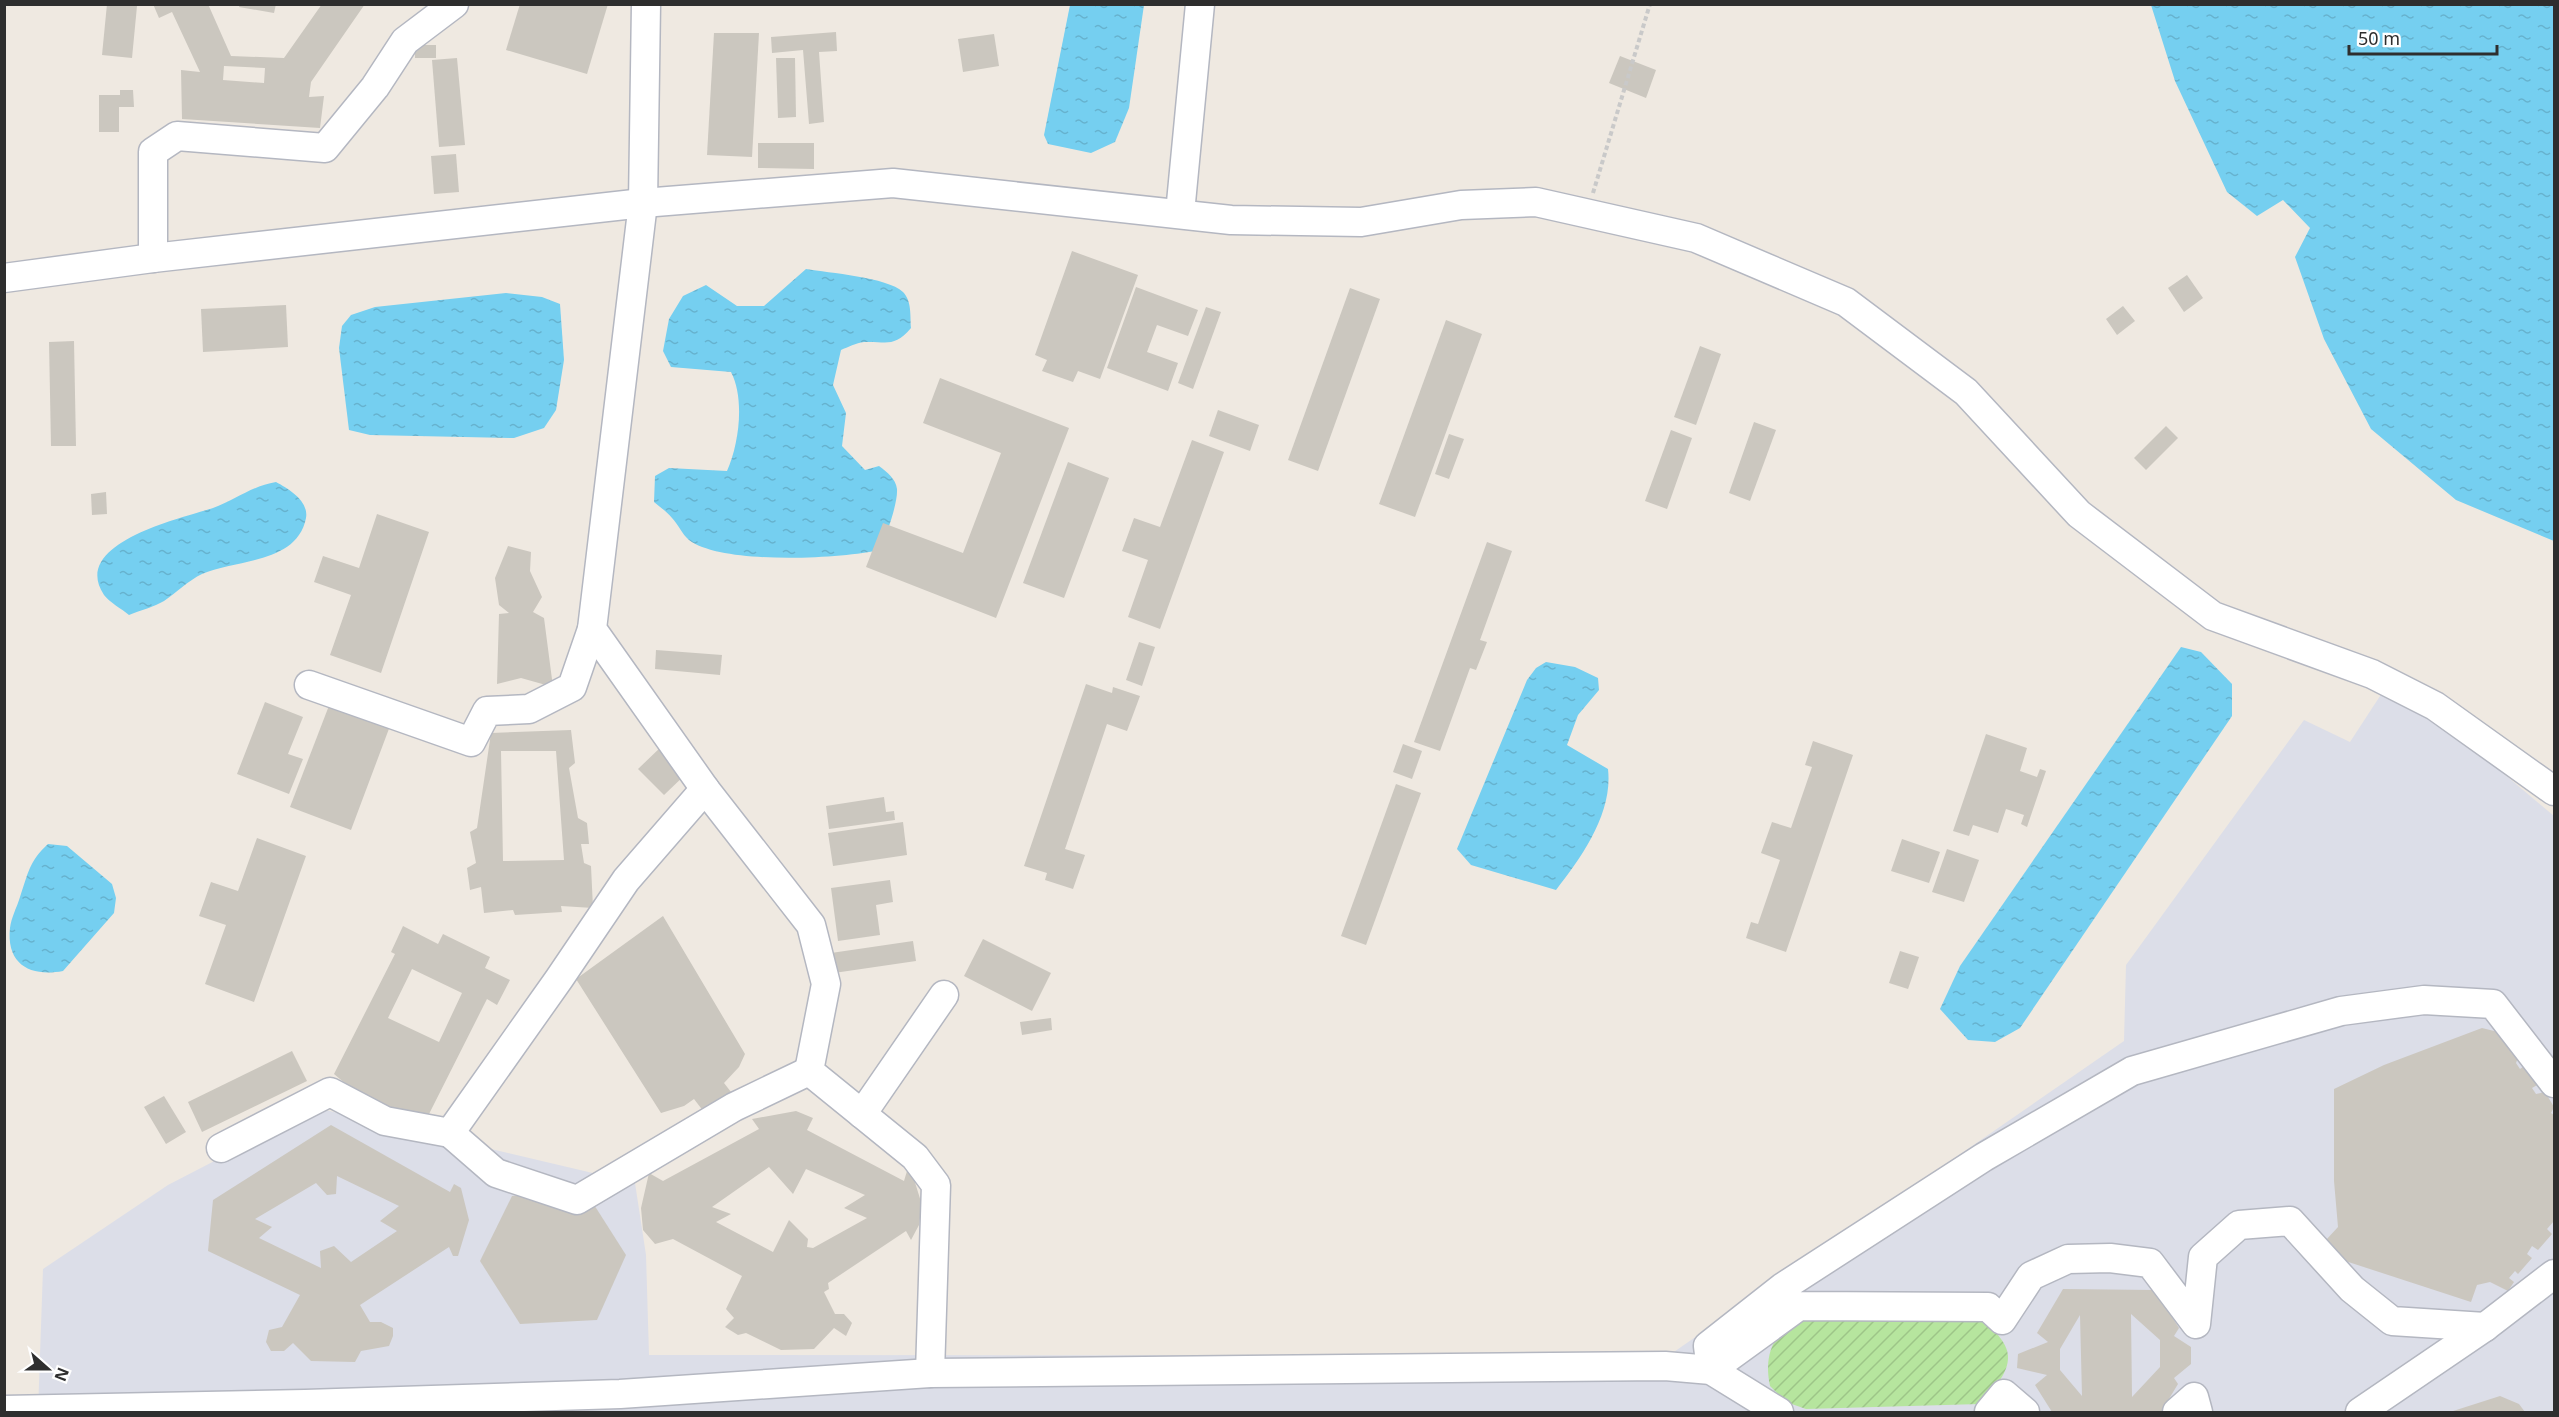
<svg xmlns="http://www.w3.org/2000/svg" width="2559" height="1417" viewBox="0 0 2559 1417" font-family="'Noto Sans',sans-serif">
<defs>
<pattern id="garden-furrows" width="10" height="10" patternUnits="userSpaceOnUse" patternTransform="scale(1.5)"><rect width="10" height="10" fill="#b6e59e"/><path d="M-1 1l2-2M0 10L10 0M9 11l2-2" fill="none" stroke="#9dc588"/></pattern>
<pattern id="water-ripples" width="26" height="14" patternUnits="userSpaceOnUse" patternTransform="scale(1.5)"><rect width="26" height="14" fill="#75cff0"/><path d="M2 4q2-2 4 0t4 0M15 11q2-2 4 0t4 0" fill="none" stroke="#66b2ce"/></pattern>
</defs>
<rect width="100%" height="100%" fill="#efe9e1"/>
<path fill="#dcdee8" d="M2382,693L2421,704L2554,816V1412H38L43,1269L168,1185L317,1108L635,1183L646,1255L649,1355L1668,1356L2124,1041L2126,965L2304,720L2350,742Z"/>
<path fill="url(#garden-furrows)" d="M1976,1316C2020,1348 2016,1366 1980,1404L1806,1409L1786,1402L1770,1386C1764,1358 1771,1334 1798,1320Z"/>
<g fill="url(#water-ripples)">
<path d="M1070,5H1144L1129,108L1115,142L1091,153L1048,144L1044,135Z"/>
<path d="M2151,5H2554V541L2456,500L2371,429L2324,339L2295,257L2310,228L2283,200L2257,216L2227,192L2175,81Z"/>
<path d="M806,269C829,273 887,277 903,292C912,301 910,316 911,328C894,348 887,341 864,342C856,343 848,347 841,350L833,385L846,413L842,446L865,470L879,466C887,472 896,479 897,489C898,504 886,535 880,550C839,559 722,565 689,540C682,534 678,524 672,518C667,512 660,507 654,502L655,476L669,468L727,471C739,444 745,399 731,372L671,367L663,351L669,319L683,296L706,285L737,306H764Z"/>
<path d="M506,293L542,297L560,304L564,360L556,410L544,428L514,438L370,435L349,430L339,348L342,326L351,315L375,307Z"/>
<path d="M276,482C289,489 309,501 306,518C297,564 236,559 202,574C189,580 176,593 164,601C154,607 141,610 129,615C122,609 109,602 104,595C69,543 182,518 213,508C235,500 252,486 276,482Z"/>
<path d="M2181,647L2201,652L2232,684V716L2020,1028L1995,1042L1968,1040L1940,1009L1960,966Z"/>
<path d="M1546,662L1575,667L1598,678L1599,690L1578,715L1567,745L1608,769C1613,813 1582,857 1556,890L1471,865L1457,849L1527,680L1536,668Z"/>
<path d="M48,844L67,846L112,884L116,898L114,913L63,971C31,977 6,965 10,928C11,918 17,907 20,897C28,874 29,861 48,844Z"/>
</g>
<g fill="#cbc7bf" fill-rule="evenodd">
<path d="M107,4L137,6L132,58L102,55Z"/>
<path d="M153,4H208L231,56L284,58L322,4H365L311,82L309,97L324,96L320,128L182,119L181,70L200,72L172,12L159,18ZM224,66L265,68L264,83L223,80Z"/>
<path d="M240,4H276L274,13L239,7Z"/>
<path d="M520,4H608L587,74L506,50Z"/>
<path d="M836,32L837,51L819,52L824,122L809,124L803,50L772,53L771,37Z"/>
<path d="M714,33H759L752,157L707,155Z"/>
<path d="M994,34L999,66L963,72L958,39Z"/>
<rect x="415" y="45" width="21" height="13"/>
<path d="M1620,56L1656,70L1646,98L1609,83Z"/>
<path d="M457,58L465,145L439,147L432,60Z"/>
<path d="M776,58H795L796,117L778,118Z"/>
<path d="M120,90H133L134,107H119V132H99V95H120Z"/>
<path d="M758,143H814V169L758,168Z"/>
<path d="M456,154L459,192L434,194L431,156Z"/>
<path d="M1072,251L1138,275L1100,379L1078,371L1073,382L1042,371L1047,360L1035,355Z"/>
<path d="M2187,275L2203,298L2184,312L2168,288Z"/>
<path d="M1136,287L1198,310L1188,336L1157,325L1147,352L1178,363L1168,391L1107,368Z"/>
<path d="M1350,288L1380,299L1318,471L1288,460Z"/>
<path d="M286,305L288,347L203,352L201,309Z"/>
<path d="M2123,306L2135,321L2117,335L2106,319Z"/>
<path d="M1206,307L1221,312L1193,389L1178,383Z"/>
<path d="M1446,320L1482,334L1415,517L1379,504Z"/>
<path d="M74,341L76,446H51L49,342Z"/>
<path d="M1700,346L1721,354L1696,425L1674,417Z"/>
<path d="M940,378L1069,428L996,618L866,567L883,523L963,553L1001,453L923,423Z"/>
<path d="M1218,410L1259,425L1250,451L1209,436Z"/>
<path d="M1754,422L1776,430L1750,501L1729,493Z"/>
<path d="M2166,426L2178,438L2146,470L2134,458Z"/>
<path d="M1671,430L1692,438L1667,509L1645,501Z"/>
<path d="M1449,434L1464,439L1449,479L1435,474Z"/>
<path d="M1192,440L1224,452L1160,629L1128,617L1148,560L1122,551L1134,518L1160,527Z"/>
<path d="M1068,462L1109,478L1064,598L1023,583Z"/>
<path d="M106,492L107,514L92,515L91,494Z"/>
<path d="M377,514L429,532L381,673L330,655L351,595L314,582L323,556L359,568Z"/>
<path d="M1487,542L1512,551L1480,640L1487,642L1476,670L1470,668L1440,751L1414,742Z"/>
<path d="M508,546L531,552L530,571L542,597L533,612L544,618L553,687L521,678L497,684L499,614L509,613L499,605L495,578Z"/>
<path d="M1139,642L1155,647L1142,686L1126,680Z"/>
<path d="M656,650L722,655L720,675L655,669Z"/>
<path d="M1086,684L1112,693L1113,687L1140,696L1127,731L1107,724L1065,849L1085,855L1073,889L1045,880L1047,873L1024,866Z"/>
<path d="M265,702L303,717L288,754L303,759L289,794L237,774Z"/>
<path d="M330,703L390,726L351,830L290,807Z"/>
<path d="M571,730L575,763L569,768L578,818L587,823L589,844H581L584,863L591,866L593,908L561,906L562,912L515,915L513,910L484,913L481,887L470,890L467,868L476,863L470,832L477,828L491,733ZM501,751H556L564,860L503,861Z"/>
<path d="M1986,734L2027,748L2020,771L2037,777L2040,769L2046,771L2027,827L2021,824L2024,815L2006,809L1998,833L1973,825L1969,836L1953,831Z"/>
<path d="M1813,741L1853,755L1786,952L1746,938L1751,922L1758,924L1780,860L1761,853L1772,822L1791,828L1812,767L1805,765Z"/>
<path d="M1403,744L1422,751L1412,779L1393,772Z"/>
<path d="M663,745L688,772L664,795L638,769Z"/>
<path d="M1396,784L1421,793L1366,945L1341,936Z"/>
<path d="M884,797L886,812L894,811L895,820L829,829L826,806Z"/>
<path d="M903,822L907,855L833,866L828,833Z"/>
<path d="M257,838L306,856L254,1002L205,984L226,925L199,916L211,882L238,891Z"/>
<path d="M1902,839L1940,852L1929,883L1891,871Z"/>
<path d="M1947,849L1979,860L1964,902L1932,892Z"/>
<path d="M890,880L893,902L876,905L880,935L838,941L831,888Z"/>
<path d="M663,916L745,1054L739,1067L724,1083L731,1092L704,1112L694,1099L684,1106L661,1113L576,979Z"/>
<path d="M403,926L438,944L443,934L490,957L485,968L510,980L497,1005L487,999L428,1116L378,1111L334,1074L395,954L391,952ZM412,969L462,993L439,1042L388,1018Z"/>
<path d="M983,939L1051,973L1032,1011L964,976Z"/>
<path d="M913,941L916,961L834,973L831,953Z"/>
<path d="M1900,951L1919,957L1908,989L1889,983Z"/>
<path d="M1051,1018L1052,1030L1022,1035L1020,1022Z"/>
<path d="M2482,1028L2506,1034L2519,1055L2516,1063L2520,1069L2527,1064L2539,1084L2532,1088L2536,1094L2545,1092L2554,1107L2551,1113L2554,1115V1221L2547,1229L2552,1234L2538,1250L2532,1246L2527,1254L2532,1258L2518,1274L2515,1271L2509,1278L2514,1282L2508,1291L2490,1282L2477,1285L2471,1302L2330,1256L2326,1240L2338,1227L2334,1181V1089L2384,1065Z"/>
<path d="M292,1051L307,1081L202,1132L188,1102Z"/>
<path d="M164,1096L186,1132L166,1144L144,1107Z"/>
<path d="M796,1111L813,1118L807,1130L904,1181L907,1171L913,1176L922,1205L919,1225L911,1240L906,1231L828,1283L829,1289L824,1292L835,1314H844L852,1323L846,1336L834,1328L814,1349L781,1350L746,1333L738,1335L725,1327L734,1318L726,1309L742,1276L673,1239L655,1244L643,1230L641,1208L649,1173L663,1181L759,1129L752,1119ZM769,1167L793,1194L806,1169L865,1195L844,1208L867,1218L813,1248L807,1247L808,1239L789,1220L773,1252L716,1222L731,1214L712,1207Z"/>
<path d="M331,1125L450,1192L454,1184L461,1188L469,1220L458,1256H453L449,1247L360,1305L370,1322H381L393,1328V1336L389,1346L361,1351L355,1362L311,1361L293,1343L284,1351H271L266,1342L269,1330L282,1327L300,1295L208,1251L213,1200ZM337,1176L399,1206L380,1221L397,1231L351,1262L334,1246L320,1251L321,1268L259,1238L272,1227L255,1219L316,1183L327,1195L336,1194Z"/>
<path d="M584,1189L626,1255L597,1320L520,1324L480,1261L512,1196Z"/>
<path d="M2063,1289L2155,1290L2179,1328L2174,1336L2191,1347V1364L2174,1378L2178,1384L2161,1412H2052L2035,1385L2047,1375L2017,1368L2018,1354L2048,1342L2037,1333ZM2131,1314L2160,1340V1367L2132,1397ZM2080,1315L2082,1396L2060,1370V1349Z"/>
<path d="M2500,1396L2519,1404L2525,1412H2450Z"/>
</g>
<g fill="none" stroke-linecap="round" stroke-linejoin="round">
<defs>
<g id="minor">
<path d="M646,4L643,203L592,629L705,789L811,925L826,984L809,1071L915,1157L936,1185L930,1373"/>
<path d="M1180,213L1200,4"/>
<path d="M153,258V152L177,136L325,148L375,87L405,41L454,4"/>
<path d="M4,278L153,258L643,203L893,183L1231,220L1361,222L1461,205L1536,202L1696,238L1846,302L1966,392L2079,514L2213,616L2372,674L2435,706L2554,791"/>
<path d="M309,685L471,742L487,711L529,709L572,687L592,629"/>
<path d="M862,1114L944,995"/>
<path d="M450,1133L496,1173L577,1200L734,1107L809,1071"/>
<path d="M221,1148L330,1092L385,1121L450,1133L559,979L626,880L705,789"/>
<path d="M2485,1327L2392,1321L2352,1289L2290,1221L2239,1225L2203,1257L2196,1324L2150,1263L2110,1258L2068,1259L2031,1276L2002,1320L1988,1307L1799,1306L1711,1370L1708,1346L1783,1287L1984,1157L2132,1071L2341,1011L2424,1000L2493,1004L2554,1083"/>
<path d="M4,1410L305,1404L620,1394L930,1373L1665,1366L1711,1370L1779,1412"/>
<path d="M1989,1412L2004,1394L2025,1412"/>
<path d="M2177,1412L2194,1397L2198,1412"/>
<path d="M2360,1412L2485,1327L2554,1274"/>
</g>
</defs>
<use href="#minor" stroke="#b4b7c1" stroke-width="31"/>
<path stroke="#c9c9c9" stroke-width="4" stroke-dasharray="4.5 3" stroke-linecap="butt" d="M1593,193L1650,4"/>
<use href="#minor" stroke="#fff" stroke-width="28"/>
</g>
<rect width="2559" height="1417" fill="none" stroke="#2e2e2e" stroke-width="12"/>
<g transform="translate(48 1369) rotate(111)" stroke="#ffffff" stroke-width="4.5" paint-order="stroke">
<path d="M0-4.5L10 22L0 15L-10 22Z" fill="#2e2e2e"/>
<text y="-9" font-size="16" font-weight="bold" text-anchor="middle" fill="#2e2e2e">N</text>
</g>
<path d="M2349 45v9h148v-9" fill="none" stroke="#2e2e2e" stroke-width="3"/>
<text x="2358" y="45" font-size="18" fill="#2e2e2e" stroke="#ffffff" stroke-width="4.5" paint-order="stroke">50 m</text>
</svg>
